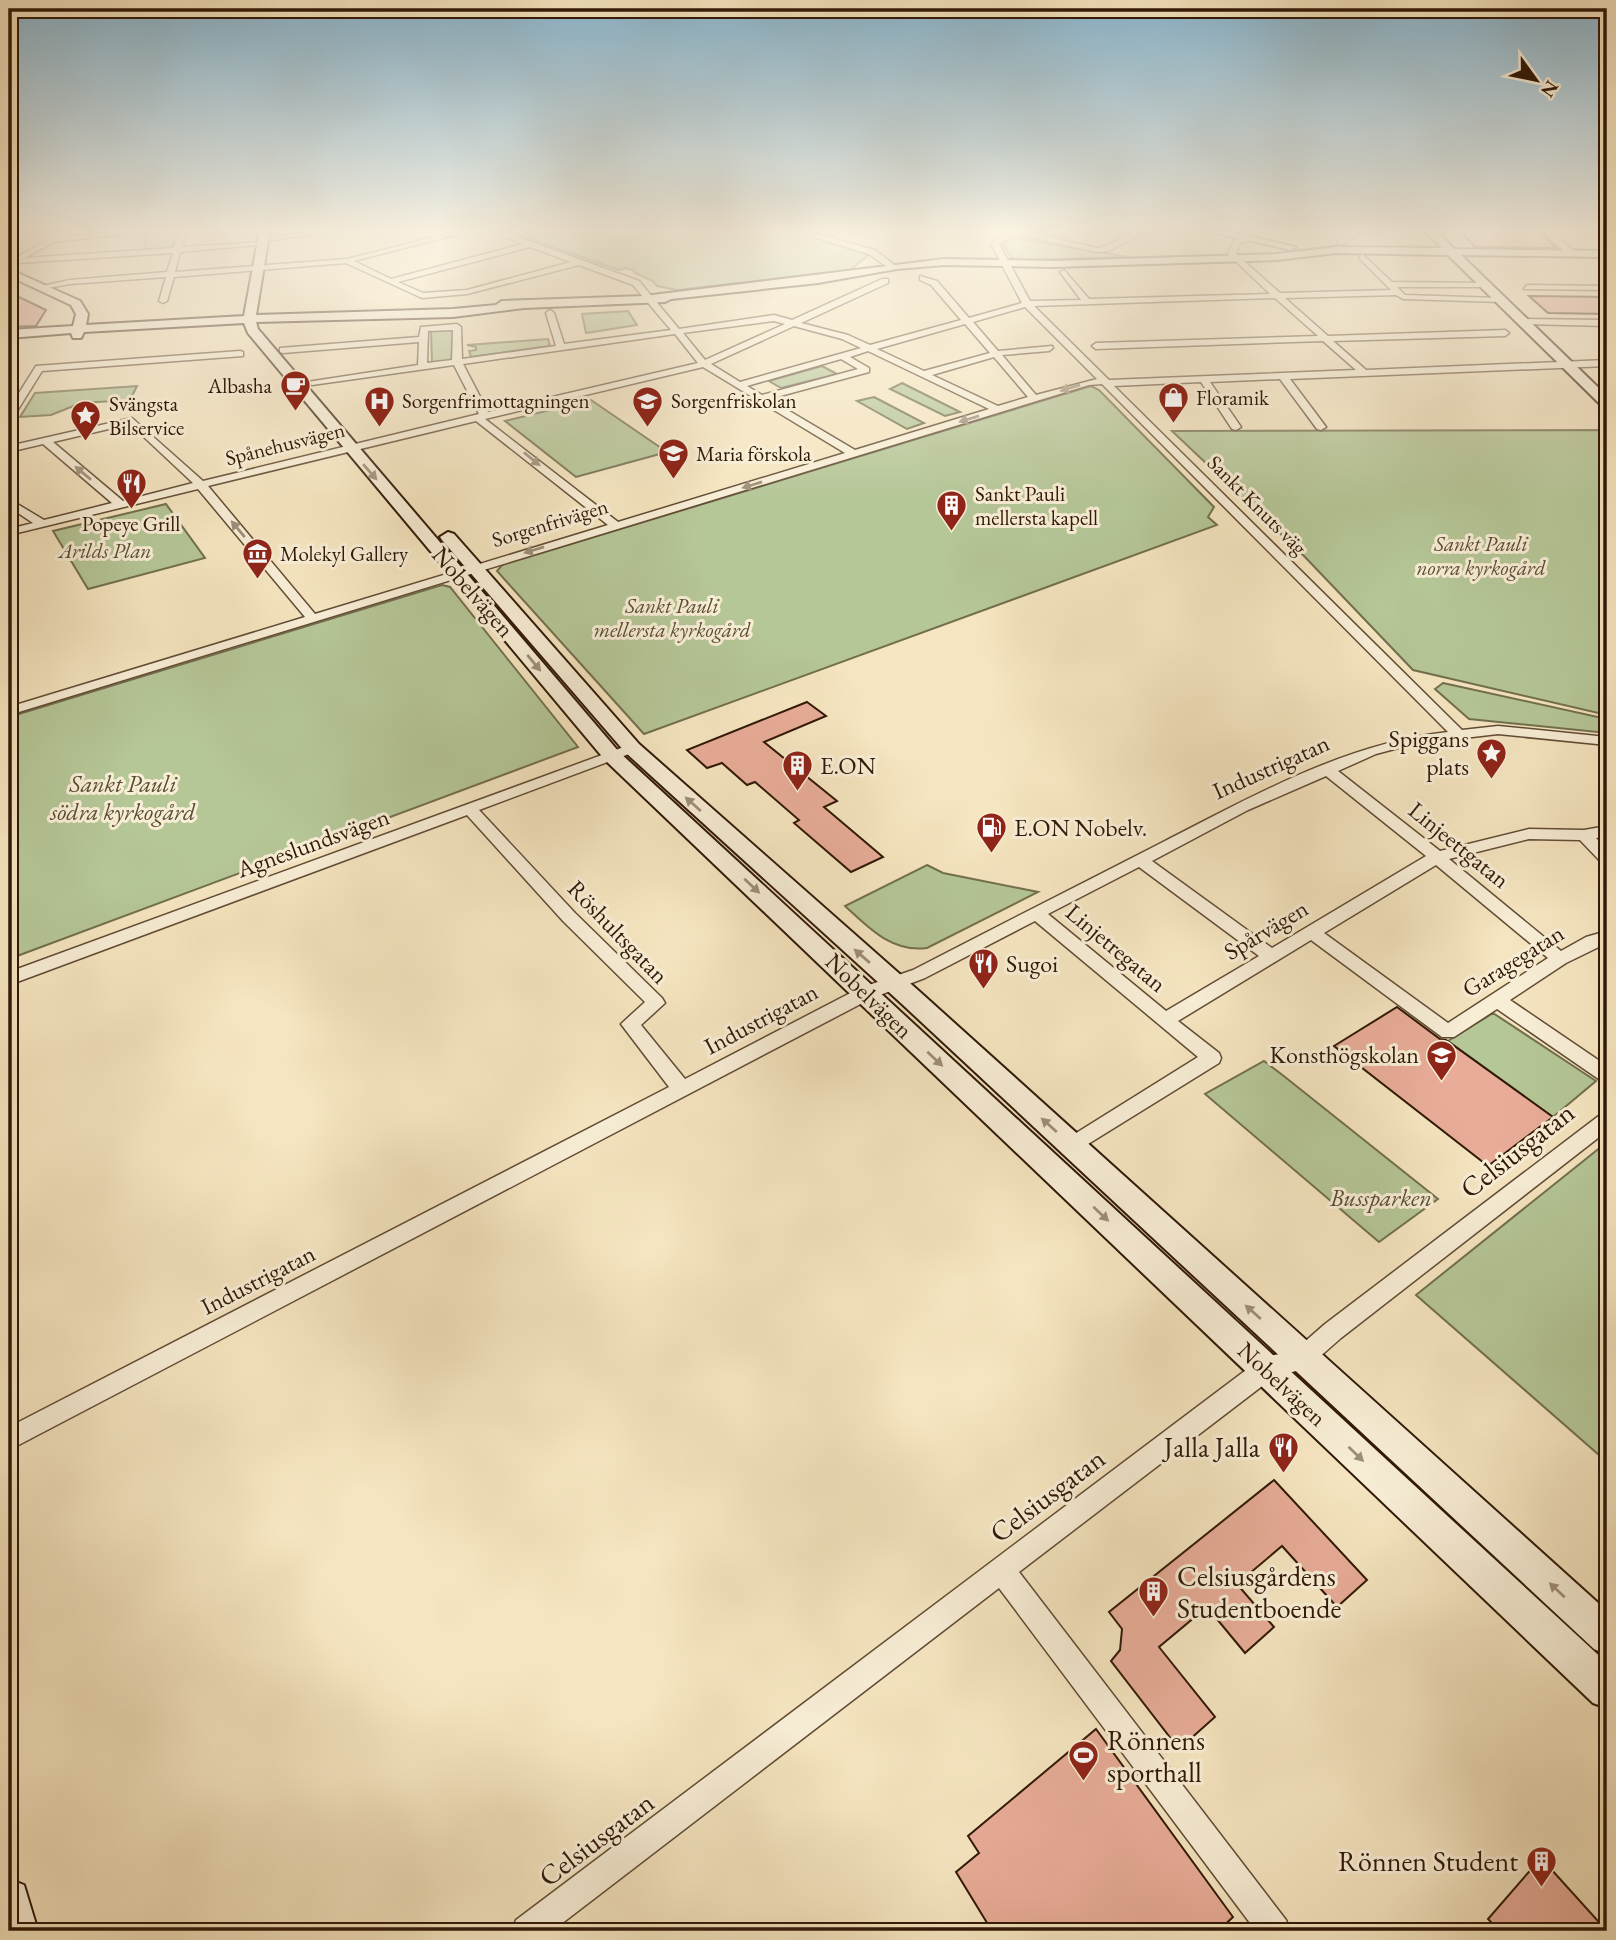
<svg xmlns="http://www.w3.org/2000/svg" width="1616" height="1940" viewBox="0 0 1616 1940" font-family="'EB Garamond',serif">
<rect width="100%" height="100%" fill="#f5e5c0"/>
<filter id="stains"><feTurbulence type="fractalNoise" baseFrequency=".00286" numOctaves="4"/><feColorMatrix values="0 0 0 0 .2 0 0 0 0 .09 0 0 0 0 .02 0 0 0 .5 -.17"/></filter>
<radialGradient id="worn" r=".72"><stop offset=".6" stop-color="#630" stop-opacity="0"/><stop offset="1" stop-color="#630" stop-opacity=".3"/></radialGradient>
<g fill="#b5c697" stroke="#726f4e" stroke-width="2">
<path d="M180,229L172,249L144,252L147,233Z"/>
<path d="M501,229H786L869,255L850,270L677,290L657,286L653,281L635,273V271L627,268L619,270Z"/>
<path d="M1013,238L1129,257L1020,260L1012,258L1003,245Z"/>
<path d="M628,311L637,325L586,333L582,314Z"/>
<path d="M455,328L458,361L432,364L431,330Z"/>
<path d="M548,339L550,346L471,357L469,351L476,350V347L467,345Z"/>
<path d="M822,366L837,374L781,388L769,381Z"/>
<path d="M902,383L960,412L945,416L890,389Z"/>
<path d="M137,386L130,400L81,403L51,415L20,417L35,393Z"/>
<path d="M1091,386L1099,390L1214,507L1208,517L1217,525L644,734L497,571L502,565Z"/>
<path d="M874,397L924,423L907,429L857,401Z"/>
<path d="M591,400L667,452L576,477L505,421Z"/>
<path d="M1607,430V715L1413,670L1304,556L1172,431Z"/>
<path d="M166,504L205,558L88,589L53,531Z"/>
<path d="M442,585L450,587L578,747L9,959V717Z"/>
<path d="M1443,683L1607,719V733L1469,719L1435,689Z"/>
<path d="M927,865L943,873L1038,892L927,948C892,953 869,928 845,906Z"/>
<path d="M1493,1013L1596,1081L1553,1117L1448,1041Z"/>
<path d="M1264,1061L1285,1077L1438,1199L1379,1242L1205,1094Z"/>
<path d="M1607,1142V1462L1416,1295Z"/>
</g>
<g fill="#e8ac98" stroke="#301806" stroke-width="2">
<path d="M1458,229L1531,230L1540,232L1556,248L1475,247Z"/>
<path d="M1529,296L1607,297V314L1548,313Z"/>
<path d="M19,297L46,310L36,326L9,327V300Z"/>
<path d="M807,702L826,716L764,742L837,801L824,807L883,857L851,872L794,823L799,820L755,782L747,785L722,763L707,768L687,750Z"/>
<path d="M1397,1007L1440,1039L1446,1040L1553,1117L1488,1166L1334,1046Z"/>
<path d="M1274,1480L1367,1580L1337,1607L1282,1546L1237,1584L1274,1627L1245,1653L1207,1607L1159,1647L1215,1717L1179,1749L1111,1661L1120,1650L1122,1629L1109,1612Z"/>
<path d="M1096,1729L1233,1917L1218,1931H992L956,1872L979,1853L968,1836Z"/>
<path d="M1541,1858L1607,1931H1499L1488,1919Z"/>
</g>
<g fill="none" stroke-linecap="round" stroke-linejoin="round">
<defs>
<g id="street">
<path d="M9,229H28L9,233Z"/>
<path d="M142,229H167L54,242L24,258L174,248L179,229H187L182,247L264,242L268,244L180,252L175,272L347,259L466,229H478L354,261L391,279L523,244L485,229H496L639,281L679,329L774,315L792,320L882,279H888V283L801,323L848,335L870,345L961,320L931,285L920,280V276L937,281L969,318L1022,303L991,244L1008,229H1026L1023,231L1097,248C1116,246 1130,229 1150,229L1109,251L1097,252L1015,234L999,244L1030,301L1081,300L1060,272L1064,270L1089,299L1270,294L1228,254L1234,240L1249,236L1252,240L1240,243L1236,254L1280,293L1391,290L1359,258L1362,254L1392,282L1487,283L1484,287H1397L1405,295L1499,298L1502,302L1403,299L1396,295L1285,298L1328,336L1505,330L1509,333L1505,336L1333,341L1366,370L1607,360V366L1290,379L1326,427L1321,430L1317,429L1280,379L1210,382L1241,427L1236,430L1232,429L1201,382L1114,386L1462,730L1498,726L1607,737V745L1498,734L1413,744L1376,754L1338,771L1440,851L1529,829L1584,830L1607,826V836L1596,838L1607,849V863L1601,862L1580,840L1529,839L1449,859L1561,951L1586,937L1607,931V943L1566,963L1510,1000L1607,1066V1082L1600,1080L1497,1009L1454,1037H1442L1311,940L1178,1021L1219,1053L1221,1058L1219,1063L1072,1154L1065,1152L1062,1146L1065,1140L1198,1057L1035,921L925,978L872,998L9,1450V1427L669,1087L621,1024L645,1002L563,921L467,815L9,985V972L632,744L637,745L639,748L637,751L479,810L575,913L662,998L665,1003L641,1025L685,1079L860,988L913,970C996,927 1079,885 1163,842C1253,796 1346,743 1448,732L1102,384L1089,385L9,715V707L305,617L198,489L9,535V529L33,523L9,507V499L44,520L112,503L43,444L9,452V446L132,418L203,481L479,414L454,365L312,385L307,382L418,365L419,342L283,353L280,352V348L419,337L421,327L457,324L461,327L462,359L556,346L546,313L550,310L554,313L564,344L671,330L633,285L579,265L467,294L422,298L346,263L174,277L167,301L163,303L159,301L166,277L70,284L42,289L38,287L70,280L167,272L173,253L18,263L13,259L64,232L68,234L64,237ZM530,247L571,262L467,290L423,293L398,282ZM1275,298L1318,336L1096,343L1092,346L1096,349L1323,341L1356,370L1109,380L1034,306ZM1025,307L1097,379L1036,395L1002,355L1049,351L1053,348L1052,346L998,351L973,322ZM774,321L785,324L705,360L683,333ZM965,324L990,353L924,371L877,349ZM794,326L842,339L861,348L740,382L711,364ZM453,330L452,360L427,363L428,331ZM675,334L698,363L488,412L463,364ZM868,351L989,409L855,450L769,399L869,372V368L850,357ZM994,357L1028,397L998,406L932,375ZM841,359L858,369L762,395L747,386ZM703,367L845,453L618,522L485,419ZM476,421L608,525L315,614L208,486ZM130,424L193,483L123,501L53,442ZM1326,776L1426,856L1272,948L1152,861L1248,810ZM1436,865L1548,958L1448,1023L1324,933ZM1139,867L1259,956L1166,1011L1048,914Z"/>
<path d="M324,229H344L273,240L269,238Z"/>
<path d="M1356,229H1365L1344,244H1338V240Z"/>
<path d="M1540,229H1548L1575,252V256H1569Z"/>
<path d="M814,233L875,250L897,267L890,269L869,254L814,237Z"/>
<path d="M1527,285L1607,286V290L1524,289Z"/>
<path d="M1523,319L1607,320V326L1520,324Z"/>
<path d="M240,351L243,352V356L42,371L14,416L9,419V409L36,366Z"/>
<path d="M1607,1112V1131L1341,1338L1307,1368L1274,1377L1019,1572L1286,1920L1290,1931H1256L999,1588L552,1931H512L516,1920L1258,1361L1274,1355L1293,1352L1325,1324L1600,1115Z"/>
</g>
<g id="secondary">
<path d="M260,229H270L256,315L453,309L496,305L502,301L644,296L944,259L1054,261L1276,254L1336,247L1442,248L1423,229H1434L1454,249L1607,251V257L1461,255L1607,396V407L1602,406L1448,255L1336,253L1276,260L1054,267L944,265L897,269L818,283L671,299L665,302L524,308L453,317L256,322L258,329L619,752L1607,1663V1708L1593,1703L605,760L248,333L244,323L84,332L81,338H73L71,333L9,338V330L73,326L76,314L71,305L9,276V269L80,301L88,314L86,325L244,316Z"/>
<path d="M1199,229H1219L1296,247L1291,250Z"/>
<path d="M448,532L454,534L639,744L920,992L1607,1611V1655L1594,1649L902,1004L625,752L442,540L440,537Z"/>
<path d="M9,1879L24,1885L38,1931H9Z"/>
</g>
</defs>
<use href="#street" stroke="#614b34" stroke-width="3"/>
<use href="#secondary" stroke="#301806" stroke-width="4"/>
<use href="#street" fill="#f8eed6" fill-rule="evenodd"/>
<use href="#secondary" fill="#f8eed6" fill-rule="evenodd"/>
</g>
<defs><path id="oneway-solid" d="M-6-.8H1V-3.2L6.5 0L1 3.2V.8H-6Z" transform="scale(1.75)"/></defs>
<g fill="#9e8e78">
<use href="#oneway-solid" transform="translate(1070 388) rotate(163)"/>
<use href="#oneway-solid" transform="translate(969 419) rotate(163)"/>
<use href="#oneway-solid" transform="translate(532 459) rotate(39)"/>
<use href="#oneway-solid" transform="translate(370 472) rotate(49)"/>
<use href="#oneway-solid" transform="translate(83 473) rotate(-140)"/>
<use href="#oneway-solid" transform="translate(752 485) rotate(163)"/>
<use href="#oneway-solid" transform="translate(238 529) rotate(-130)"/>
<use href="#oneway-solid" transform="translate(534 550) rotate(163)"/>
<use href="#oneway-solid" transform="translate(534 663) rotate(50)"/>
<use href="#oneway-solid" transform="translate(693 804) rotate(-138)"/>
<use href="#oneway-solid" transform="translate(752 886) rotate(43)"/>
<use href="#oneway-solid" transform="translate(862 956) rotate(-139)"/>
<use href="#oneway-solid" transform="translate(935 1059) rotate(43)"/>
<use href="#oneway-solid" transform="translate(1049 1125) rotate(-138)"/>
<use href="#oneway-solid" transform="translate(1101 1214) rotate(43)"/>
<use href="#oneway-solid" transform="translate(1253 1312) rotate(-138)"/>
<use href="#oneway-solid" transform="translate(1356 1454) rotate(44)"/>
<use href="#oneway-solid" transform="translate(1557 1590) rotate(-137)"/>
</g>
<linearGradient id="sky" x2="0" y2="1"><stop stop-color="#89b8d3"/><stop offset="0.46" stop-color="#faf3e3"/><stop offset="1" stop-color="#faf3e3" stop-opacity="0"/></linearGradient>
<rect width="1616" height="501" fill="url(#sky)"/>
<defs>
<symbol id="cafe-pin" viewBox="-11 -11 22 30"><path d="M0 17L-7.5 6A9.5 9.5 0 1 1 7.5 6Z" fill="#8f2418" stroke="#f8eed6"/><path d="M-5.5-4.5H6V0H3Q3 3.5 0 3.5H-2.5Q-5.5 3.5-5.5 0ZM3-3.2v2h1.7v-2ZM-6 4.5H4V6H-6Z" fill="#fff"/></symbol>
<symbol id="shop-pin" viewBox="-11 -11 22 30"><path d="M0 17L-7.5 6A9.5 9.5 0 1 1 7.5 6Z" fill="#8f2418" stroke="#f8eed6"/><path d="M-5-2.5h2.3a2.7 3.5 0 0 1 5.4 0H5L5.5 6h-11ZM-1.5-2.5h3a1.5 2.3 0 0 0-3 0Z" fill="#fff"/></symbol>
<symbol id="hospital-pin" viewBox="-11 -11 22 30"><path d="M0 17L-7.5 6A9.5 9.5 0 1 1 7.5 6Z" fill="#8f2418" stroke="#f8eed6"/><path d="M-5-5h3v3.5h4V-5h3V5h-3V1.5h-4V5h-3Z" fill="#fff"/></symbol>
<symbol id="school-pin" viewBox="-11 -11 22 30"><path d="M0 17L-7.5 6A9.5 9.5 0 1 1 7.5 6Z" fill="#8f2418" stroke="#f8eed6"/><path d="M0-5L7-2L0 1L-7-2ZM-4 1L0 2.5L4 1V4Q0 6-4 4Z" fill="#fff"/></symbol>
<symbol id="sight-pin" viewBox="-11 -11 22 30"><path d="M0 17L-7.5 6A9.5 9.5 0 1 1 7.5 6Z" fill="#8f2418" stroke="#f8eed6"/><path d="M0-6L1.8-2.2L6-1.7L2.9 1.2L3.7 5.4L0 3.3L-3.7 5.4L-2.9 1.2L-6-1.7L-1.8-2.2Z" fill="#fff"/></symbol>
<symbol id="restaurant-pin" viewBox="-11 -11 22 30"><path d="M0 17L-7.5 6A9.5 9.5 0 1 1 7.5 6Z" fill="#8f2418" stroke="#f8eed6"/><path d="M-5-6h1v4h1v-4h1v4h1v-4h1v5L-1.5 .5V6h-2V.5L-5-1ZM5-6V6H3V1.5H1.5Q1.5-4 5-6Z" fill="#fff"/></symbol>
<symbol id="building-pin" viewBox="-11 -11 22 30"><path d="M0 17L-7.5 6A9.5 9.5 0 1 1 7.5 6Z" fill="#8f2418" stroke="#f8eed6"/><path d="M-4-6H4V6H1V3H-1V6H-4ZM-2.5-4.3h1.7v1.8h-1.7ZM.8-4.3h1.7v1.8H.8ZM-2.5-1h1.7V.8h-1.7ZM.8-1h1.7V.8H.8Z" fill="#fff"/></symbol>
<symbol id="museum-pin" viewBox="-11 -11 22 30"><path d="M0 17L-7.5 6A9.5 9.5 0 1 1 7.5 6Z" fill="#8f2418" stroke="#f8eed6"/><path d="M0-6L6-3V-2H-6V-3ZM-5-1h2V3h-2ZM-1-1h2V3h-2ZM3-1h2V3H3ZM-6 4H6V6H-6Z" fill="#fff"/></symbol>
<symbol id="fuel-pin" viewBox="-11 -11 22 30"><path d="M0 17L-7.5 6A9.5 9.5 0 1 1 7.5 6Z" fill="#8f2418" stroke="#f8eed6"/><path d="M-5.5-6h7V0h2V4h1.3V-2.5L3-4.5l.8-.8L6-3V5H2.5V1h-1V6h-7ZM-4.2-4.7v3.2H.2V-4.7Z" fill="#fff"/></symbol>
<symbol id="university-pin" viewBox="-11 -11 22 30"><path d="M0 17L-7.5 6A9.5 9.5 0 1 1 7.5 6Z" fill="#8f2418" stroke="#f8eed6"/><path d="M0-5L7-2L0 1L-7-2ZM-4 1L0 2.5L4 1V4Q0 6-4 4Z" fill="#fff"/></symbol>
<symbol id="stadium-pin" viewBox="-11 -11 22 30"><path d="M0 17L-7.5 6A9.5 9.5 0 1 1 7.5 6Z" fill="#8f2418" stroke="#f8eed6"/><path d="M0-5a6.5 5 0 1 0 0 10a6.5 5 0 1 0 0-10ZM-3.5-1.8h7v3.6h-7Z" fill="#fff"/></symbol>
</defs>
<g fill-rule="evenodd">
<use href="#cafe-pin" x="278" y="368" width="35" height="47"/>
<use href="#shop-pin" x="1156" y="380" width="35" height="47"/>
<use href="#hospital-pin" x="362" y="384" width="35" height="47"/>
<use href="#school-pin" x="630" y="384" width="35" height="47"/>
<use href="#sight-pin" x="68" y="398" width="35" height="47"/>
<use href="#school-pin" x="656" y="436" width="35" height="47"/>
<use href="#restaurant-pin" x="114" y="466" width="35" height="47"/>
<use href="#building-pin" x="934" y="488" width="35" height="47"/>
<use href="#museum-pin" x="240" y="536" width="35" height="47"/>
<use href="#sight-pin" x="1474" y="736" width="35" height="47"/>
<use href="#building-pin" x="780" y="748" width="35" height="47"/>
<use href="#fuel-pin" x="974" y="810" width="35" height="47"/>
<use href="#restaurant-pin" x="966" y="946" width="35" height="47"/>
<use href="#university-pin" x="1424" y="1038" width="35" height="47"/>
<use href="#restaurant-pin" x="1266" y="1430" width="35" height="47"/>
<use href="#building-pin" x="1136" y="1574" width="35" height="47"/>
<use href="#stadium-pin" x="1066" y="1738" width="35" height="47"/>
<use href="#building-pin" x="1524" y="1844" width="35" height="47"/>
</g>
<g text-anchor="middle" stroke-width="6" stroke-linejoin="round" paint-order="stroke">
<g font-size="21" fill="#301806" stroke="#f8eed6" text-anchor="start">
<text x="272" y="393" text-anchor="end">Albasha</text>
<text x="1196" y="405">Floramik</text>
<text x="402" y="408">Sorgenfrimottagningen</text>
<text x="671" y="408">Sorgenfriskolan</text>
<text x="109" y="411">Svängsta<tspan x="109" dy="24">Bilservice</tspan></text>
<text x="696" y="461">Maria förskola</text>
<text x="975" y="501">Sankt Pauli<tspan x="975" dy="24">mellersta kapell</tspan></text>
<text x="131" y="531" text-anchor="middle">Popeye Grill</text>
<text x="280" y="561">Molekyl Gallery</text>
</g>
<g font-size="21" fill="#301806" stroke="#f8eed6">
<text transform="translate(285 444) rotate(-14)" y="7">Spånehusvägen</text>
<text transform="translate(1257 505) rotate(45)" y="7">Sankt Knuts väg</text>
<text transform="translate(550 523) rotate(-17)" y="7">Sorgenfrivägen</text>
</g>
<g font-size="21" font-style="italic" fill="#584c32" stroke="#f8eed6">
<text x="1481" y="551">Sankt Pauli<tspan x="1481" dy="24">norra kyrkogård</tspan></text>
<text x="105" y="558">Arilds Plan</text>
<text x="672" y="613">Sankt Pauli<tspan x="672" dy="24">mellersta kyrkogård</tspan></text>
</g>
<g font-size="24" fill="#301806" stroke="#f8eed6">
<text transform="translate(473 592) rotate(49)" y="8">Nobelvägen</text>
<text transform="translate(1271 767) rotate(-24)" y="8">Industrigatan</text>
<text transform="translate(313 843) rotate(-20)" y="8">Agneslundsvägen</text>
<text transform="translate(1459 845) rotate(39)" y="8">Linjeettgatan</text>
<text transform="translate(1266 930) rotate(-31)" y="8">Spårvägen</text>
<text transform="translate(618 932) rotate(46)" y="8">Röshultsgatan</text>
<text transform="translate(1116 948) rotate(40)" y="8">Linjetregatan</text>
<text transform="translate(1513 961) rotate(-32)" y="8">Garagegatan</text>
<text transform="translate(869 996) rotate(44)" y="8">Nobelvägen</text>
<text transform="translate(761 1019) rotate(-28)" y="8">Industrigatan</text>
<text transform="translate(258 1280) rotate(-27)" y="8">Industrigatan</text>
<text transform="translate(1282 1384) rotate(43)" y="8">Nobelvägen</text>
</g>
<g font-size="24" fill="#301806" stroke="#f8eed6" text-anchor="start">
<text x="1469" y="747" text-anchor="end">Spiggans<tspan x="1469" dy="28">plats</tspan></text>
<text x="820" y="774">E.ON</text>
<text x="1014" y="836">E.ON Nobelv.</text>
<text x="1006" y="972">Sugoi</text>
<text x="1419" y="1063" text-anchor="end">Konsthögskolan</text>
</g>
<g font-size="24" font-style="italic" fill="#584c32" stroke="#f8eed6">
<text x="123" y="792">Sankt Pauli<tspan x="123" dy="28">södra kyrkogård</tspan></text>
<text x="1381" y="1206">Bussparken</text>
</g>
<g font-size="28" fill="#301806" stroke="#f8eed6">
<text transform="translate(1517 1150) rotate(-38)" y="10">Celsiusgatan</text>
<text transform="translate(1047 1495) rotate(-37)" y="10">Celsiusgatan</text>
<text transform="translate(596 1839) rotate(-37)" y="10">Celsiusgatan</text>
</g>
<g font-size="28" fill="#301806" stroke="#f8eed6" text-anchor="end">
<text x="1260" y="1457">Jalla Jalla</text>
<text x="1177" y="1586" text-anchor="start">Celsiusgårdens<tspan x="1177" dy="32">Studentboende</tspan></text>
<text x="1107" y="1750" text-anchor="start">Rönnens<tspan x="1107" dy="32">sporthall</tspan></text>
<text x="1518" y="1871">Rönnen Student</text>
</g>
</g>
<rect width="1616" height="1940" fill="none" stroke="#f5e5c0" stroke-width="35"/>
<rect x="10" y="10" width="1595" height="1919" fill="none" stroke="#301806" stroke-width="3.5"/>
<rect x="18" y="18" width="1581" height="1905" fill="none" stroke="#301806" stroke-width="2"/>
<g transform="translate(1536 80) rotate(123)" stroke="#f8eed6" stroke-width="5" paint-order="stroke">
<path d="M0-5L12 26L0 18L-12 26Z" fill="#301806"/>
<text y="-10" font-size="19" font-weight="bold" text-anchor="middle" fill="#301806">N</text>
</g>
<rect width="100%" height="100%" filter="url(#stains)"/>
<rect width="100%" height="100%" fill="url(#worn)"/>
</svg>
